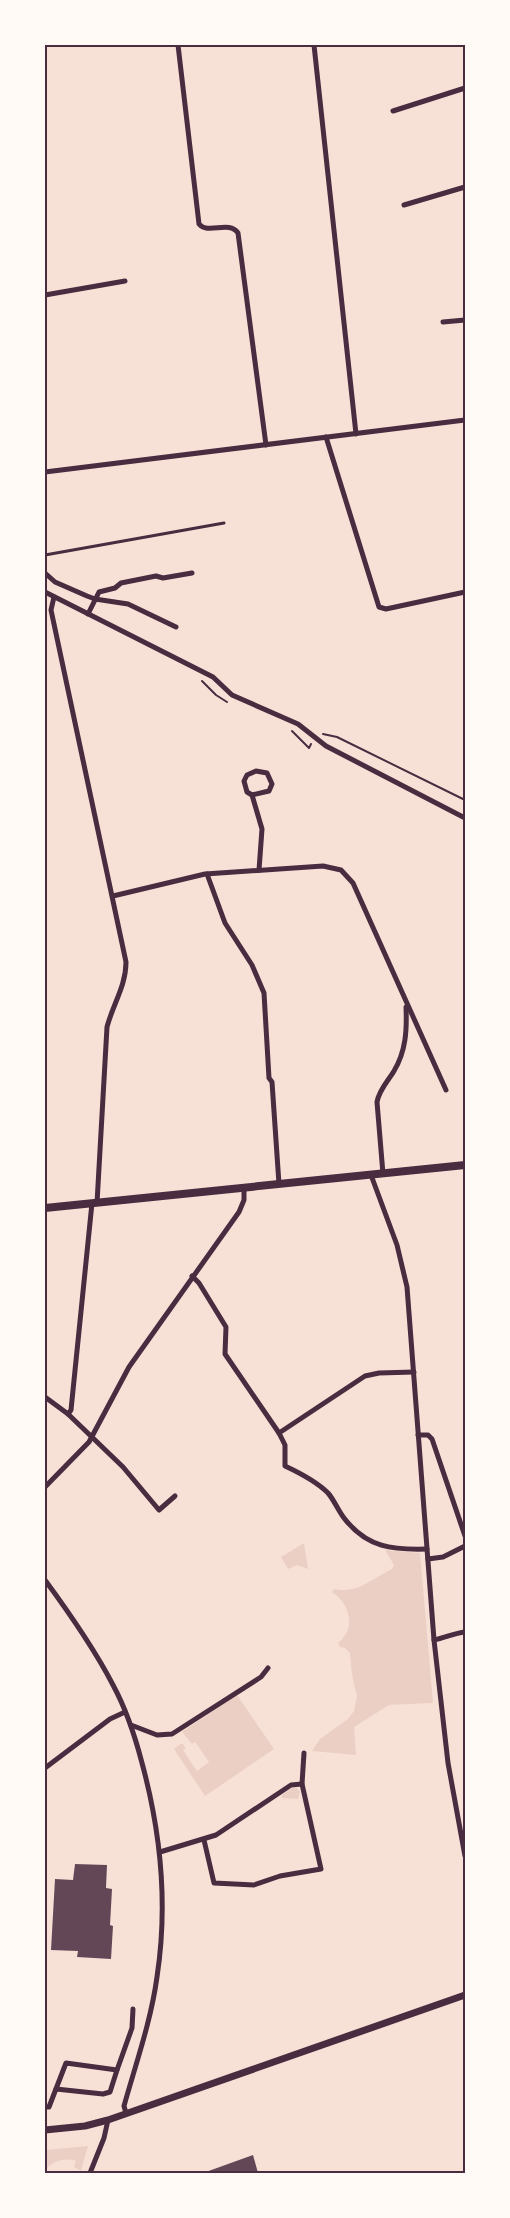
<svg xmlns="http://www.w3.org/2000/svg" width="510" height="2218" viewBox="0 0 510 2218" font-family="Roboto,sans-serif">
<rect width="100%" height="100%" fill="#f7e1d7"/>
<g fill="#ebcfc5">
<path d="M304,1543L308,1569L297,1565L288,1569L281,1557Z"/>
<path d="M385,1550L420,1553L433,1703L389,1705L354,1727L356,1755L312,1751L320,1739L348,1719L354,1711L357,1696L352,1675L350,1653L345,1648L340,1647L338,1643C357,1628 350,1604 332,1592L334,1589C358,1594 371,1579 392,1569L394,1565Z"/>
<path d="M237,1695L274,1749L205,1796L174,1749L182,1743L186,1748L183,1750L197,1771L209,1762L195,1742L192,1744L182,1732Z"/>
<path d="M292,1788H297L300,1792L298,1799L282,1798V1795Z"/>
<path d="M88,2146L80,2173H79L80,2170L74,2167L76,2161C64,2157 53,2161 45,2170V2150Z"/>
</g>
<g fill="#644757">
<path d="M75,1864L107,1865L106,1888L112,1889L110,1925L113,1926L111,1959L77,1957L78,1951L51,1950L55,1879L73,1880Z"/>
<path d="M253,2155L258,2173H203Z"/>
</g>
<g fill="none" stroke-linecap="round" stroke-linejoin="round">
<g stroke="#4a2c40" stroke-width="2">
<path d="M202,681L216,695L227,702"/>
<path d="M292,731L309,748L311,744"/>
<path d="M323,734L337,737L465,800"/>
</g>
<path stroke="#4a2c40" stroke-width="3" d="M45,555L224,523"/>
<g stroke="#4a2c40" stroke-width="5">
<path d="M178,45L199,224C208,235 229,220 238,233L266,445"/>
<path d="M314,45L356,434"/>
<path d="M393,111L465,88"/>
<path d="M404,205L465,187"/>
<path d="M45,295L125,281"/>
<path d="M443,322L465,320"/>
<path d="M326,437L379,607L386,609L465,592"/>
<path d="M45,472L465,420"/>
<path d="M45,573L55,582L87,596L95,599L128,604L176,627"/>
<path d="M45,592L213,677L232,695L298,724L326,746L465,818"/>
<path d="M54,597L51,610L126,962C126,986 113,1004 107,1027L97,1203"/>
<path d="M88,614L99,592L115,588L121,583L156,576L163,578L192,573"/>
<path d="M256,771L267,773L272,784L269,791L252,795L247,792L244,781L247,775Z"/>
<path d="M252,795L262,829L259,870"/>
<path d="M207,874L225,923L252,965L264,993L269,1078L272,1082L279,1184"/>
<path d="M113,896L205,874L323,866L341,870L353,883L446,1090"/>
<path d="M383,1174L377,1102C379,1090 388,1081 394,1071C406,1051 407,1030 406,1007"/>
<path d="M371,1175L397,1245L407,1287L434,1640L448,1763L465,1856"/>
<path d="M192,1276L199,1283L226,1327L225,1354L279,1433L285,1445V1466C300,1473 316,1481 328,1493C334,1500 338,1510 344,1518C367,1548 393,1550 427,1549"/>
<path d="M45,1397L68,1414L71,1410L92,1203"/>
<path d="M68,1414L123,1467L159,1510L175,1496"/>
<path d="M279,1433L365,1376L379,1373L414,1372"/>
<path d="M418,1435H428L432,1439L465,1536"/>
<path d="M45,1487L89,1442L129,1367L239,1212L244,1200V1188"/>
<path d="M428,1559L443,1557L465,1546"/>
<path d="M45,1580C70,1614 94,1648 113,1685C126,1709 135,1736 142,1763C161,1833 168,1905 157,1977C151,2021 136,2063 124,2106L126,2113"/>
<path d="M434,1640C445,1638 454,1633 465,1632"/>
<path d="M131,1725L157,1735L172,1734L261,1677L268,1668"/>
<path d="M45,1768L110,1719L125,1712"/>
<path d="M204,1840L214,1883L254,1885L280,1876L321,1869L302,1784L304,1753"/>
<path d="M160,1852L216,1835L291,1785L302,1784"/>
<path d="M56,2089L103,2094L110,2092L117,2070"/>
<path d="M45,2107H49L66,2063L117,2070L132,2028L133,2009"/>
<path d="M90,2173L104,2138L108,2120"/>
</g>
<path stroke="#4a2c40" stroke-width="7" d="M45,2130L85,2126L108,2120L465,1995"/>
<path stroke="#4a2c40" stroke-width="8" d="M45,1208L465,1165"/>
</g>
<rect width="510" height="2218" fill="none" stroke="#fffaf5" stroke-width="92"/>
<rect x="46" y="46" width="418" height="2126" fill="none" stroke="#4a2c40" stroke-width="2"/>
</svg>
